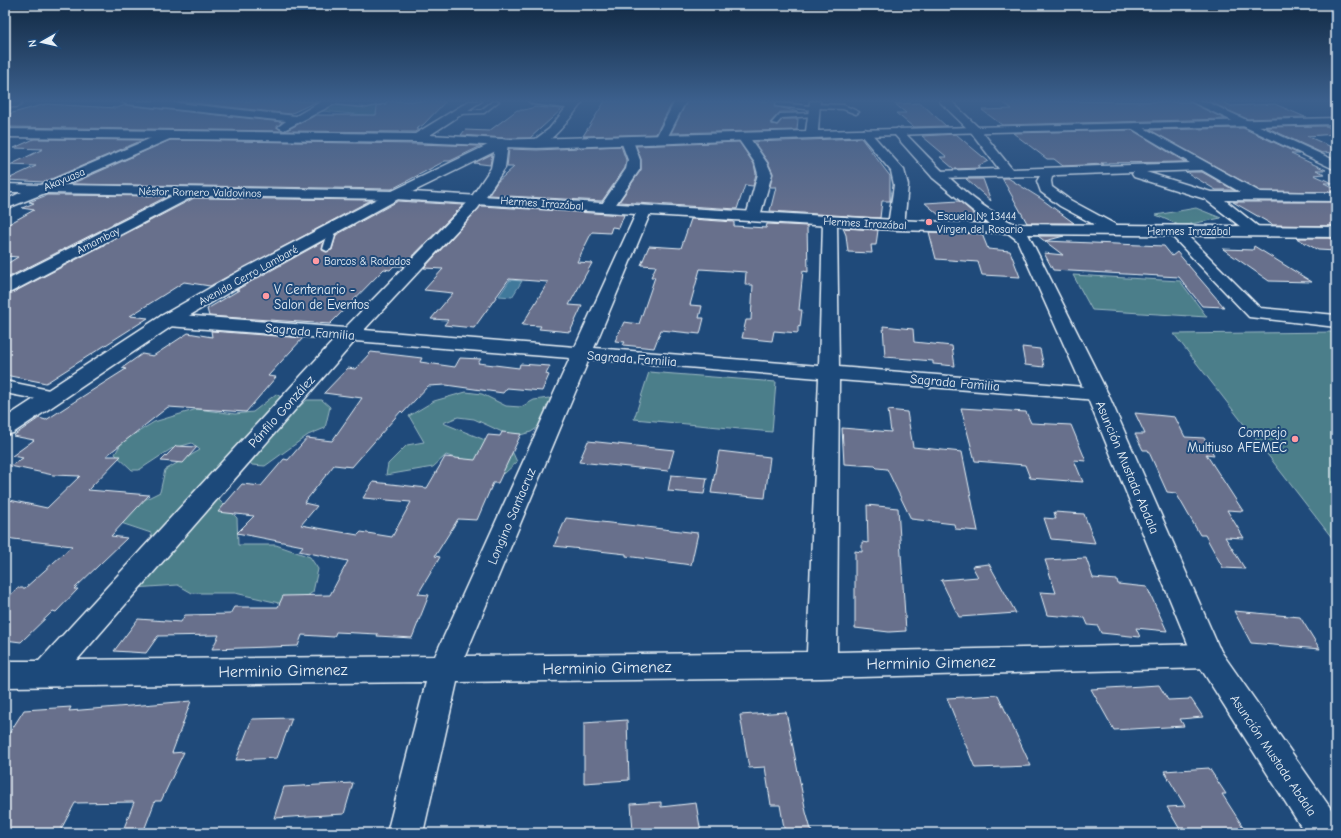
<svg xmlns="http://www.w3.org/2000/svg" width="1341" height="838" viewBox="0 0 1341 838" font-family="'Comic Neue',sans-serif">
<rect width="100%" height="100%" fill="#1f4a7a"/>
<filter id="ink" filterUnits="userSpaceOnUse"><feTurbulence type="fractalNoise" baseFrequency=".025" numOctaves="2"/><feDisplacementMap in="SourceGraphic" scale="8" xChannelSelector="R" yChannelSelector="G"/><feConvolveMatrix kernelMatrix="1 2 1 2 8 2 1 2 1" color-interpolation-filters="sRGB"/></filter>
<g filter="url(#ink)">
<g fill="#4b7e8a" stroke="#9ab8c1">
<path d="M339,103L390,107L375,116L322,111Z"/>
<path d="M1196,208L1221,218L1181,226L1156,215Z"/>
<path d="M1073,275L1180,281L1207,317L1092,310Z"/>
<path d="M1336,332V543L1174,334Z"/>
<path d="M649,372L776,382L772,432L634,419Z"/>
<path d="M466,392L482,394L506,406L521,407L534,400L549,398L556,406L555,416L531,432L513,437L474,419L458,417L443,423L512,451L517,462L505,473L487,476L478,466L446,455L433,467L386,475L388,464L407,445L424,442L409,416L434,401Z"/>
<path d="M276,394L286,400V418L307,400H322L330,407L325,428L308,435L265,466L252,465L246,457L229,462L218,499L237,518L238,545H276L310,557L318,569L313,592L292,606L235,593H192L178,585L134,588L152,546L151,533L121,523L122,511L160,492L165,470L200,450L192,443L171,449L139,470H132L115,454L122,442L154,422L197,409L235,414L253,412Z"/>
</g>
<path fill="#40799b" stroke="#83a9c0" d="M510,280L522,281L512,297L499,296Z"/>
<g fill="#68708c" stroke="#e8f1f8">
<path d="M177,101H318L290,114Z"/>
<path d="M387,101H446L423,125L416,129H419L415,132L285,131L316,115H376L377,106L385,104Z"/>
<path d="M605,101H673L656,134L583,136Z"/>
<path d="M687,101H793V103L777,102L774,106L799,112H780L770,123L777,125L783,119H798L797,130L671,133Z"/>
<path d="M1001,101L1189,102L1225,119L1002,125L982,110L1012,109Z"/>
<path d="M1222,101L1231,106L1275,104L1305,117L1247,119L1210,102Z"/>
<path d="M921,103L946,126H947L913,127L896,113H906L895,104Z"/>
<path d="M46,104L117,108L125,105L282,122L277,127L282,131L5,127V115Z"/>
<path d="M535,107L562,109L530,138H505L461,135L465,130L489,131L517,110H524Z"/>
<path d="M1326,126L1336,130V134L1307,136L1336,149V152L1322,153L1266,127Z"/>
<path d="M1243,128L1299,154H1291L1326,170H1316L1325,174L1314,175L1332,183H1324L1336,189V192L1260,191L1150,130Z"/>
<path d="M1132,130L1185,162L1101,163L1104,164L1063,166L1054,159H1047L1013,133Z"/>
<path d="M956,134L971,147L988,161L978,166L979,168L954,169L940,157H947L922,136Z"/>
<path d="M861,138L890,176V201H882L880,218L770,211L776,187H770L773,173L768,162L754,142Z"/>
<path d="M34,139L143,140L44,182L6,180L36,166L10,165L43,149L14,148Z"/>
<path d="M170,140L417,144L481,146L450,161H445L392,189L71,184Z"/>
<path d="M739,142L754,164L756,174L753,186L745,185L737,209L619,202L641,170V159L636,146Z"/>
<path d="M621,146L626,160L625,168L602,201L489,195L497,182L514,167H507L509,149L537,150Z"/>
<path d="M492,154L490,165L474,163Z"/>
<path d="M1186,172H1202L1234,190H1216Z"/>
<path d="M1002,178H1008L1040,198L1074,223H1027Z"/>
<path d="M966,179H983L991,201Z"/>
<path d="M47,195L168,196L5,279V265L18,257L5,256V226L34,210L22,208L34,203L29,202Z"/>
<path d="M194,198L371,200L210,286L184,282L130,316L148,318L46,383L5,375V294L12,293Z"/>
<path d="M398,201L463,205L403,266H394L390,270L384,269L330,324L209,316L207,309L239,290H236L324,241L322,250L326,252L332,250L336,235Z"/>
<path d="M959,201L972,212L976,222L946,221L925,203Z"/>
<path d="M1233,202H1336V226L1273,225Z"/>
<path d="M481,206L624,215L619,228L612,227L610,233L592,232L577,262L592,263L569,305L582,306L570,332L539,329L541,326L522,325L548,282L509,279L474,328L444,325L448,320L431,319L453,293L424,290L443,269L424,268Z"/>
<path d="M691,219L734,222V226L766,228L767,224L807,226L808,272L803,271L799,310H802L800,327L798,326V333L774,331L772,341L742,338L746,320H751L753,285H745L746,272L700,269L690,305L702,306L699,318H704L700,334L661,330L654,348L623,345L625,342L615,341L624,322L639,324L655,277H651L656,266L641,265L649,246L681,248Z"/>
<path d="M843,228L878,230L876,245H871L872,253L848,252L846,235Z"/>
<path d="M929,232L982,234L988,249L1010,251L1020,277L982,275L978,262L936,259Z"/>
<path d="M1038,236H1064L1045,241L1164,246L1172,256L1177,252L1224,307L1202,306L1179,277L1053,270L1044,253L1063,255Z"/>
<path d="M1296,238H1336V251L1318,250Z"/>
<path d="M1254,246L1312,282L1269,281L1223,249L1253,250Z"/>
<path d="M883,326L913,329L914,342L952,346L955,366L933,364V361L885,357Z"/>
<path d="M211,331L303,338L268,376L276,377L246,412L168,407L106,456H121L88,490L149,495L111,536L127,538L74,589H78L56,612L53,611L21,642L5,640V601L17,588H25L72,546L5,538V499L47,508L80,476L53,475L10,466L23,458L12,456L34,440L13,436L39,418L46,420L77,400L126,369L122,368L142,354L153,356L188,333L212,337Z"/>
<path d="M1022,347L1040,349L1044,367L1025,365Z"/>
<path d="M371,352L422,358L420,362L455,367L460,358L481,359L478,363L519,368L520,364L550,366L546,374L549,375L542,391L507,388L503,393L446,385L428,386L403,413L401,411L352,467L334,465L304,503L317,506L301,525L358,535L361,532L392,537L411,502L363,498L373,482L427,488L445,457L475,460L488,435L500,436L502,432L521,434L498,483H493L477,520L458,519L435,556L440,557L418,594L429,595L412,638L377,636L378,634L336,632L334,637L302,635L298,646L212,649L219,635L158,636L146,653L114,651L138,619L181,622L185,615L230,614L234,607H278L283,596L330,595L348,561L299,551L303,546L237,533L254,516L218,512L242,484L261,486L284,459L288,460L307,438L332,441L362,398L324,393L348,368L355,369Z"/>
<path d="M961,408L1026,412L1031,423L1071,425L1086,461L1074,460L1083,482L1030,478L1025,465L975,461Z"/>
<path d="M888,410L907,412L913,447L962,452L978,531L955,529L954,524L911,519L887,469L877,468L875,466L844,464L842,428L891,432Z"/>
<path d="M1135,413L1175,417L1185,437L1204,438L1214,455L1206,454L1243,511L1227,510L1244,538L1225,537L1245,569L1223,568L1205,535H1200L1176,493L1167,492L1148,450H1143L1135,434H1145Z"/>
<path d="M588,441L674,450L668,471L579,462Z"/>
<path d="M176,446L197,447L183,463L161,461Z"/>
<path d="M719,451L770,457L765,498L711,493Z"/>
<path d="M671,475L707,478L704,494L668,491Z"/>
<path d="M867,505L898,508L906,631L889,632L855,628V551L862,552V542L868,543Z"/>
<path d="M1054,512L1084,514L1095,543L1051,539L1044,518L1056,519Z"/>
<path d="M566,518L698,533L691,565L626,556V554L554,546Z"/>
<path d="M1086,558L1093,578L1117,580L1118,584L1147,587L1167,631L1136,628L1140,637L1101,633L1098,626L1088,625L1085,618L1047,615L1040,592L1056,593L1045,560Z"/>
<path d="M989,564L1016,613L959,617L941,580L978,577L972,566Z"/>
<path d="M1234,611L1300,617L1320,649L1251,643Z"/>
<path d="M1159,685L1168,700L1191,699L1203,717L1180,719L1184,726L1114,730L1091,689Z"/>
<path d="M998,695L1031,766L975,768L947,698Z"/>
<path d="M191,701L172,753L184,752L161,801H155L143,833H122L134,802L75,803L59,833H5V740L24,710L71,707L69,711Z"/>
<path d="M786,712L806,812L812,833H785L780,805H771L765,767L749,768L740,715Z"/>
<path d="M292,718L277,758L236,760L252,719Z"/>
<path d="M627,720L629,780L584,783V723Z"/>
<path d="M1209,768L1226,794H1222L1247,833H1182L1167,807L1185,806L1164,771Z"/>
<path d="M353,783L344,814L274,818L284,787Z"/>
<path d="M661,802V807L696,803L701,833H666V830L633,832L631,804Z"/>
</g>
<g fill="none" stroke-linecap="round" stroke-linejoin="round">
<defs>
<g id="service">
<path d="M493,101H499L484,113L460,114L457,112L460,110H481Z"/>
<path d="M777,103L812,106L815,104L844,105L859,112L856,114L843,109L818,108L815,110L775,106Z"/>
<path d="M814,113L816,116L782,118L777,124L772,123L780,114Z"/>
<path d="M325,229H331L335,236L331,249L327,251L323,249L327,236L324,231Z"/>
</g>
<g id="minor">
<path d="M5,101H19L22,104L17,107H5Z"/>
<path d="M121,101H160L296,116L322,101H386L385,103L367,107L334,104L284,130L278,127L286,121L126,104Z"/>
<path d="M675,101H686L665,142H657L655,139Z"/>
<path d="M939,101H951L979,128L1012,169L1190,163L1131,128L1129,126L1135,123L1260,192L1336,193V201L1225,200L1260,228L1263,231L1260,234H1250L1205,199L1134,177L1132,174L1134,172L1057,175L1052,177L1051,181L1052,187L1070,200L1120,227L1123,230L1120,233H1110L1060,206L1041,192L1037,181L1040,176L933,178L931,175L933,172L938,171L999,169L971,132ZM1202,170L1240,192H1211L1146,172Z"/>
<path d="M1190,101H1205L1336,161V170Z"/>
<path d="M865,129L869,131L904,170L908,185L904,225L901,228H891L888,225L894,185L891,171L859,133Z"/>
<path d="M168,131L174,135L172,138L63,185L395,191L400,192L402,195L400,198L395,199L194,196L11,292L5,293V281L174,195L45,193L5,209V200L22,192H5V184L41,185Z"/>
<path d="M743,133L747,134L767,163L772,174L760,216L758,219H748L746,216L758,174L755,163L737,137Z"/>
<path d="M627,137L633,141L640,160V169L612,210H602L600,207L626,169L628,160L621,141Z"/>
<path d="M502,139L508,143L505,168L478,208L364,330L575,347L638,209L640,206H650L652,209L594,348L819,366L823,222L825,219H835L837,222L839,367L1097,388L1104,390L1108,394L1104,398L1097,400L839,380L837,652L1208,644L1219,647L1223,656L1219,665L1208,668L822,678L457,682L423,833H387L426,682L5,687V661H39L335,339L168,326L161,324L159,320L161,316L168,314L345,328L468,202L491,168L496,143ZM355,341L570,358L435,656L77,660ZM589,359L819,378L807,652L465,656Z"/>
<path d="M1175,226L1180,228L1260,308L1336,315V327L1249,317L1170,234L1167,231L1170,228Z"/>
<path d="M5,381L59,392L63,396L59,400L52,402L5,393Z"/>
</g>
<g id="tertiary">
<path d="M469,101H482L430,135L502,139L506,140L508,143L506,146L417,142L5,137V129L415,134Z"/>
<path d="M528,101H583C575,112 548,150 533,147L531,144L533,141L549,129L566,108L533,104Z"/>
<path d="M898,128L902,130C935,164 971,204 1015,224L1336,227V237L1028,234L1108,394L1220,650L1336,816V833H1305L1193,656L1086,394L1017,240L1008,233L896,230L395,199L390,198L388,195L390,192L395,191L896,220L989,224L933,178L894,134L892,132Z"/>
</g>
<path id="secondary" d="M810,101H820L818,131L1336,118V124L951,133L537,148L504,147L400,198L255,277L175,324L13,433L5,435V418L161,316L243,269L390,192L498,140L806,131Z"/>
</defs>
<use href="#service" stroke="#e8f1f8" stroke-width="3"/>
<use href="#minor" stroke="#e8f1f8" stroke-width="3"/>
<use href="#tertiary" stroke="#e8f1f8" stroke-width="3"/>
<use href="#secondary" stroke="#e8f1f8" stroke-width="3"/>
<use href="#service" fill="#1f4a7a" fill-rule="evenodd"/>
<use href="#minor" fill="#1f4a7a" fill-rule="evenodd"/>
<use href="#tertiary" fill="#1f4a7a" fill-rule="evenodd"/>
<use href="#secondary" fill="#1f4a7a" fill-rule="evenodd"/>
</g>
</g>
<linearGradient id="sky" x2="0" y2="1"><stop stop-color="#112943"/><stop offset="0.46" stop-color="#3c608d"/><stop offset="1" stop-color="#3c608d" stop-opacity="0"/></linearGradient>
<rect width="1341" height="219" fill="url(#sky)"/>
<g fill="#ff9aa2" stroke="#1f4a7a" stroke-width="1.5">
<circle cx="929" cy="222" r="4"/>
<circle cx="316" cy="261" r="4"/>
<circle cx="266" cy="296" r="4"/>
<circle cx="1295" cy="439" r="4"/>
</g>
<g text-anchor="middle" stroke-width="4" stroke-linejoin="round" paint-order="stroke">
<g font-size="11" fill="#e8f1f8" stroke="#1f4a7a">
<text transform="translate(64 179) rotate(-23)" y="4">Akayuasa</text>
<text transform="translate(200 192) rotate(1)" y="4">Néstor Romero Valdovinos</text>
<text transform="translate(542 203) rotate(4)" y="4">Hermes Irrazábal</text>
<text transform="translate(865 223) rotate(3)" y="4">Hermes Irrazábal</text>
<text x="1189" y="235">Hermes Irrazábal</text>
<text transform="translate(98 240) rotate(-27)" y="4">Amambay</text>
<text transform="translate(248 275) rotate(-29)" y="4">Avenida Cerro Lambaré</text>
</g>
<g font-size="11" fill="#e8f1f8" stroke="#1f4a7a" text-anchor="start">
<text x="937" y="220">Escuela Nº 13444<tspan x="937" dy="13">Virgen del Rosario</tspan></text>
<text x="324" y="265">Barcos &amp; Rodados</text>
</g>
<g font-size="13" fill="#e8f1f8" stroke="#1f4a7a" text-anchor="start">
<text x="274" y="294">V Centenario -<tspan x="274" dy="15">Salon de Eventos</tspan></text>
<text x="1287" y="437" text-anchor="end">Compejo<tspan x="1287" dy="15">Multiuso AFEMEC</tspan></text>
</g>
<g font-size="13" fill="#e8f1f8" stroke="#1f4a7a">
<text transform="translate(310 331) rotate(5)" y="5">Sagrada Familia</text>
<text transform="translate(632 358) rotate(4)" y="5">Sagrada Familia</text>
<text transform="translate(955 382) rotate(5)" y="5">Sagrada Familia</text>
<text transform="translate(281 411) rotate(-48)" y="5">Pánfilo González</text>
<text transform="translate(1128 467) rotate(67)" y="5">Asunción Mustada Abdala</text>
<text transform="translate(511 516) rotate(-67)" y="5">Longino Santacruz</text>
<text transform="translate(1274 755) rotate(56)" y="5">Asunción Mustada Abdala</text>
</g>
<g font-size="16" fill="#e8f1f8" stroke="#1f4a7a">
<text transform="translate(931 662) rotate(-1)" y="6">Herminio Gimenez</text>
<text transform="translate(607 667) rotate(-1)" y="6">Herminio Gimenez</text>
<text transform="translate(283 670) rotate(-1)" y="6">Herminio Gimenez</text>
</g>
</g>
<rect width="1341" height="838" fill="none" stroke="#1f4a7a" stroke-width="20"/>
<rect x="10" y="10" width="1321" height="818" fill="none" stroke="#e8f1f8" stroke-width="1.5" filter="url(#ink)"/>
<g transform="translate(42 42) rotate(262)" stroke="#1f4a7a" stroke-width="3" paint-order="stroke">
<path d="M0-3L7 15L0 10L-7 15Z" fill="#e8f1f8"/>
<text y="-6" font-size="11" font-weight="bold" text-anchor="middle" fill="#e8f1f8">N</text>
</g>
</svg>
